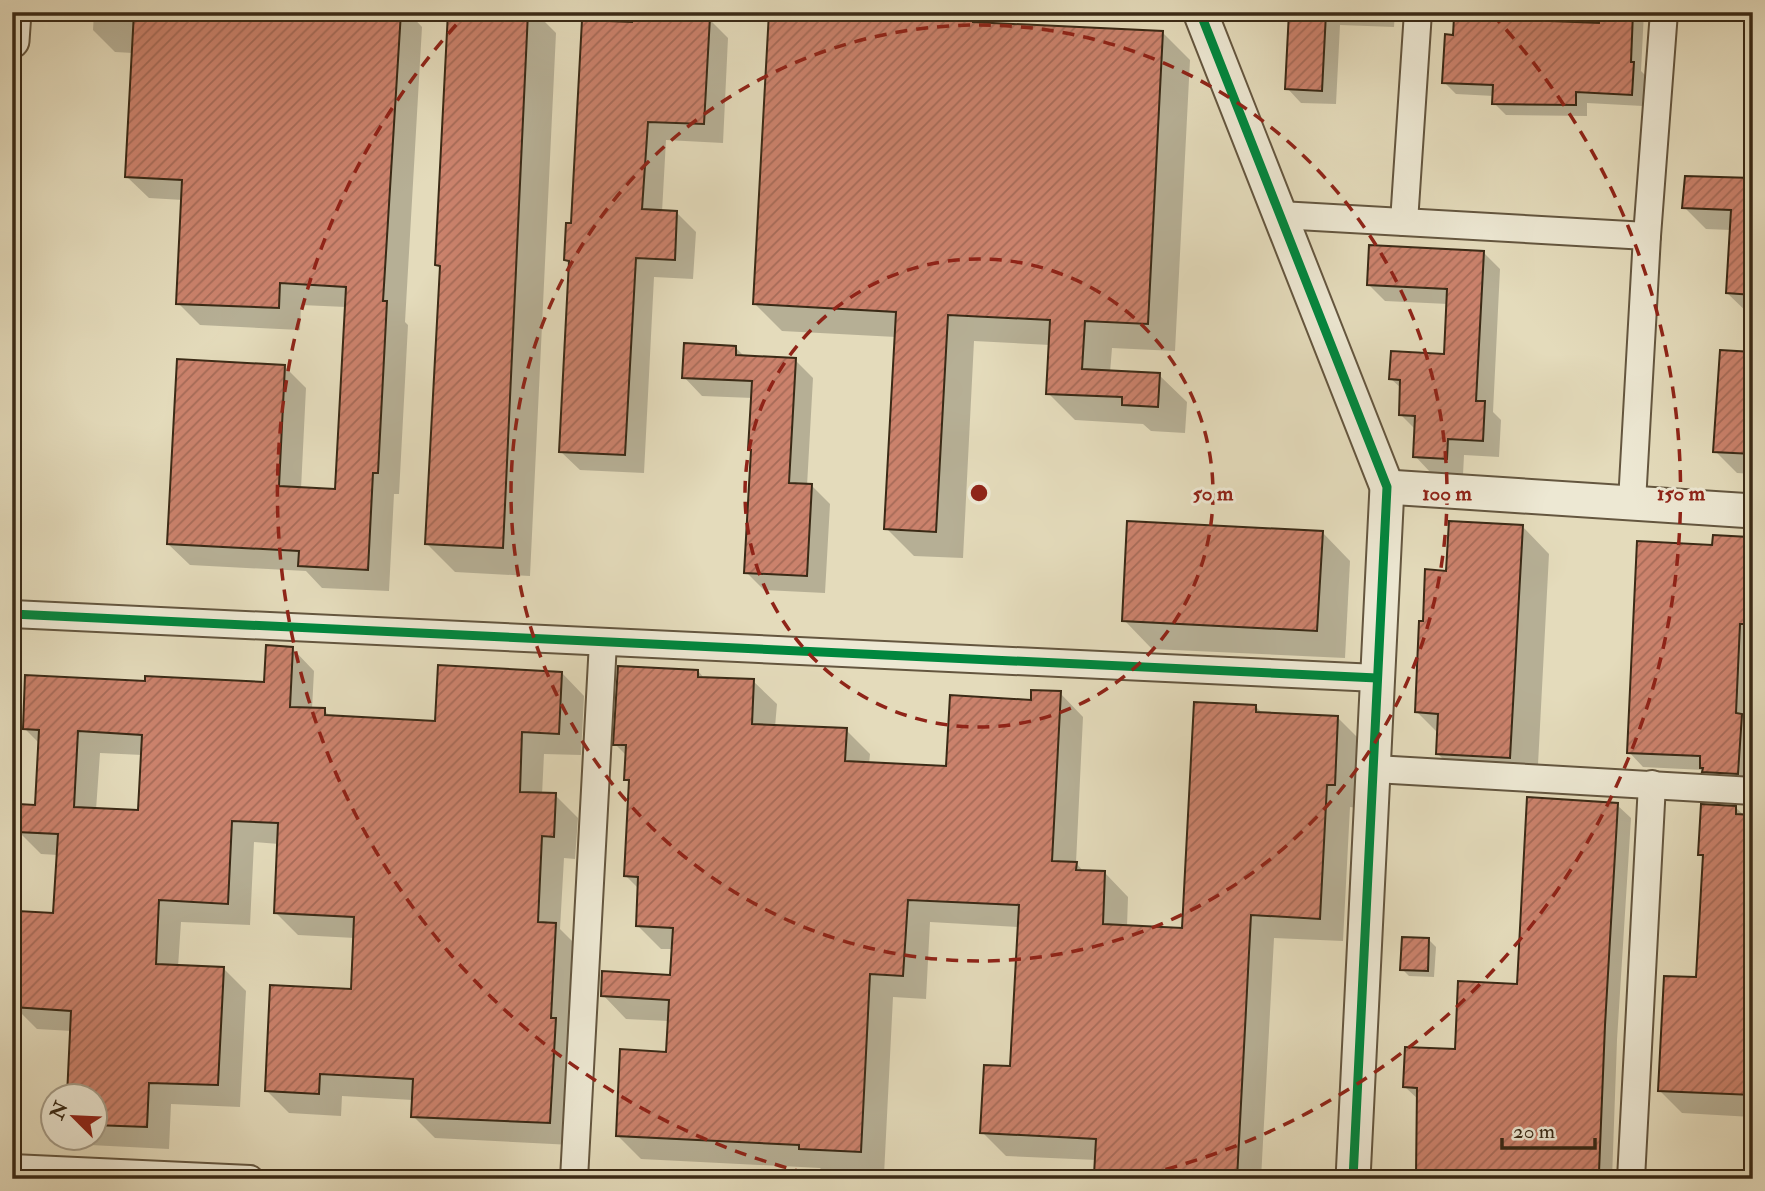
<svg xmlns="http://www.w3.org/2000/svg" width="1765" height="1191" viewBox="0 0 1765 1191" font-family="'IM FELL Double Pica',serif">
<defs>
<pattern id="building-hatch" width="6" height="6" patternUnits="userSpaceOnUse" patternTransform="scale(1.75)"><rect width="6" height="6" fill="#cb826c"/><path d="M-1 1l2-2M0 6l6-6M5 7l2-2" fill="none" stroke="#a66b58"/></pattern>
</defs>
<rect width="100%" height="100%" fill="#e4dbbb"/>
<filter id="stains"><feTurbulence type="fractalNoise" baseFrequency=".00286" numOctaves="4"/><feColorMatrix values="0 0 0 0 .2 0 0 0 0 .09 0 0 0 0 .02 0 0 0 .5 -.17"/></filter>
<radialGradient id="worn" r=".72"><stop offset=".6" stop-color="#630" stop-opacity="0"/><stop offset="1" stop-color="#630" stop-opacity=".3"/></radialGradient>
<g fill="#0003" fill-rule="evenodd">
<path d="M94,12H408L422,27L405,322L408,325L399,494H394L389,591L322,588L306,571L190,565L168,544L284,366L306,388L301,489L337,491L346,307L301,305L300,330L200,325L178,303L183,200L149,198L127,177L133,53L115,52L93,30Z"/>
<path d="M450,12H535L556,33L530,576L455,572L427,544L441,269L437,265Z"/>
<path d="M1261,12H1395L1394,27L1340,25L1336,104L1301,103L1287,88L1291,15Z"/>
<path d="M1456,12H1644L1641,71L1645,75L1643,106L1587,103V116L1506,115L1494,103V96L1456,94L1444,82L1455,37Z"/>
<path d="M973,18L978,24L1163,33L1190,60L1175,351L1112,348L1110,373L1159,375L1187,402L1185,433L1151,431L1143,424L1075,420L1048,393L1050,345L974,341L963,558L914,556L886,528L896,337L782,331L755,304Z"/>
<path d="M709,19L728,38L723,143L666,140L662,212H676L696,232L693,279L654,277L644,473L580,470L560,451L570,264L566,260L573,225L633,24Z"/>
<path d="M1753,200V315L1749,314L1727,293L1731,230L1706,229L1684,207Z"/>
<path d="M1483,252L1500,269L1493,412L1501,420L1499,457L1464,455L1463,475L1431,473L1415,456L1416,430L1400,414L1401,388L1391,379L1446,355L1448,304L1385,301L1368,284Z"/>
<path d="M736,348L745,357L795,360L813,378L807,486H812L830,504L825,593L764,590L746,572L753,452L750,450L753,398L702,396L684,377Z"/>
<path d="M1753,354V474L1737,473L1715,451Z"/>
<path d="M1522,526L1549,554L1537,784L1465,781L1438,754L1439,734L1417,712L1424,623L1448,573Z"/>
<path d="M1322,532L1350,561L1345,658L1152,649L1124,620Z"/>
<path d="M1748,539L1753,543V666L1750,724L1753,727L1752,788L1719,786L1704,770L1643,767L1629,752L1714,547Z"/>
<path d="M292,648L314,671L312,709L324,710L331,717L437,723L562,673L584,696L581,755L544,754L542,795H555L578,818L575,859L564,858L560,929L578,947L572,1145L435,1138L413,1116V1100L342,1096L341,1116L289,1113L267,1091L352,991L355,938L298,935L276,913L279,844L254,842L250,925L181,922L178,967L224,969L246,991L240,1107L171,1104L169,1149L90,1145L83,1138H94V1096H69L72,1031L37,1029L15,1007L55,915L58,855L41,854L19,832L37,807L40,744L24,728L146,683L266,684ZM100,753L142,755L140,812L96,810Z"/>
<path d="M698,671L705,679L753,681L777,704L775,727L846,730L870,754L869,764L948,768L1032,702L1060,693L1083,717L1076,863L1084,872L1105,873L1128,897L1127,927L1184,930L1256,707L1263,714L1338,718L1361,741L1358,808L1350,807L1343,941L1274,938L1261,1179H1100L1096,1175L1097,1160L1006,1156L982,1132L1012,1068L1020,927L930,922L926,999L893,997L884,1175L824,1172L820,1168L641,1159L618,1136L668,1053L669,1021L626,1019L603,995L672,977L673,949H661L637,925L639,889L626,876L631,784L626,779L627,756L615,744Z"/>
<path d="M1617,805L1631,818L1617,1040L1612,1179H1416L1420,1136L1419,1100L1405,1087L1457,1051L1519,985Z"/>
<path d="M1736,808L1745,816L1753,817V1179H1685V1169L1749,1172L1752,1117L1682,1113L1659,1090L1698,979L1704,859L1700,854Z"/>
<path d="M1429,940L1436,947L1434,977L1409,976L1402,969Z"/>
</g>
<g fill="url(#building-hatch)" stroke="#3a2a16" stroke-width="2" fill-rule="evenodd">
<path d="M134,12H401L383,301H387L378,473H373L368,570L298,566L299,551L167,544L177,359L285,365L279,486L335,489L346,287L280,283L279,308L176,304L182,180L125,177Z"/>
<path d="M448,12H528L503,548L425,544L440,266L435,265Z"/>
<path d="M769,12H884L973,17V22L1163,31L1148,324L1085,321L1082,369L1160,373L1158,407L1122,405V397L1046,394L1050,320L948,315L936,532L884,529L896,312L753,304Z"/>
<path d="M1289,12L1326,13L1322,91L1285,89Z"/>
<path d="M1600,12H1633L1631,62H1634L1632,95L1576,92V105L1492,104L1493,85L1442,83L1445,34L1453,35L1454,17L1599,23Z"/>
<path d="M632,13L710,17L704,124L648,122L642,209L677,211L675,260L636,258L625,455L559,452L569,261L564,260L566,223H571L582,20L632,22Z"/>
<path d="M1685,176L1753,178V295L1726,293L1731,210L1682,208Z"/>
<path d="M1369,245L1484,251L1476,401H1485L1483,441L1448,439L1447,459L1413,457L1415,416L1399,415L1400,380L1389,379L1391,351L1444,354L1447,289L1367,285Z"/>
<path d="M684,343L736,346V355L796,358L789,483L812,484L807,576L744,573L751,450H748L752,381L682,378Z"/>
<path d="M1720,350L1753,352V454L1713,452Z"/>
<path d="M1127,521L1323,531L1317,631L1122,621Z"/>
<path d="M1449,521L1523,525L1510,758L1436,754L1438,714L1415,712L1419,621H1423L1425,569L1446,571Z"/>
<path d="M1713,535L1749,537L1744,624H1740L1736,713L1742,714L1738,774L1702,772L1703,768H1700V756L1627,753L1637,541L1712,545Z"/>
<path d="M266,645L293,647L290,707L325,708V715L435,721L438,665L562,672L559,734L522,732L520,792L556,793L554,837L542,836L538,922L556,923L551,1018H556L550,1123L411,1117L413,1079L320,1074L319,1094L265,1091L270,985L351,989L354,917L274,913L278,823L232,821L228,904L159,900L156,964L224,967L218,1085L149,1083L147,1127L94,1125V1096H67L71,1011L13,1007L18,911L53,913L58,834L17,832L19,804L35,805L39,730L23,729L25,675L145,681V676L264,682ZM78,731L142,735L138,810L74,807Z"/>
<path d="M618,666L698,670V677L754,679L752,724L847,728L845,761L946,766L950,695L1031,700V690L1061,691L1052,861L1077,862L1076,870L1105,871L1103,924L1182,928L1194,702L1256,705V712L1338,716L1335,785H1327L1320,919L1251,915L1237,1179H1158L1094,1175L1096,1139L980,1133L984,1065L1010,1066L1019,905L908,900L903,976L870,974L861,1152L799,1149V1145L616,1136L620,1049L666,1052L669,1000L601,996L602,971L670,975L673,928L636,926L638,877L624,876L629,780H624L626,745H613Z"/>
<path d="M1527,797L1618,803L1605,1025L1599,1172L1545,1170V1179H1465L1416,1175L1417,1088L1403,1087L1405,1047L1455,1049L1458,981L1517,984Z"/>
<path d="M1701,804L1736,806V814L1753,815V1095L1658,1091L1664,976L1696,977L1703,855H1698Z"/>
<path d="M1402,937L1429,938L1428,971L1400,970Z"/>
</g>
<g fill="none" stroke-linecap="round" stroke-linejoin="round">
<defs>
<g id="minor">
<path d="M1280,215L1647,236"/>
<path d="M1404,222L1418,12"/>
<path d="M1632,502L1647,236L1664,12"/>
<path d="M12,614L1377,678"/>
<path d="M1375,769L1753,791"/>
<path d="M12,1168L250,1179"/>
<path d="M574,1179L603,642"/>
<path d="M1631,1179L1652,784"/>
</g>
<g id="tertiary">
<path d="M1200,12L1387,487L1353,1179"/>
<path d="M12,41L14,12"/>
<path d="M1387,487L1753,511"/>
</g>
</defs>
<use href="#minor" stroke="#64563f" stroke-width="30"/>
<use href="#tertiary" stroke="#64563f" stroke-width="37"/>
<use href="#minor" stroke="#ede8d3" stroke-width="26"/>
<use href="#tertiary" stroke="#ede8d3" stroke-width="33"/>
<defs>
<g id="cycleway">
<path d="M1200,12L1387,487L1353,1179"/>
<path d="M12,614L1377,678"/>
</g>
</defs>
<use href="#cycleway" stroke="#ede8d3" stroke-width="13"/>
<use href="#cycleway" stroke="#00873e" stroke-width="9"/>
</g>
<g fill="none" stroke="#8f2418" stroke-width="3.5" stroke-dasharray="12 9">
<circle cx="979" cy="493" r="234"/>
<circle cx="979" cy="493" r="468"/>
<path d="M827 1178A702 702 0 0 1 466 14M1492 14A702 702 0 0 1 1131 1178"/>
</g>
<circle cx="979" cy="493" r="10" fill="#8f2418" stroke="#ede8d3" stroke-width="3.5"/>
<g font-size="21" text-anchor="middle" font-weight="bold" fill="#8f2418" stroke="#ede8d3" stroke-width="6" stroke-linejoin="round" paint-order="stroke">
<text x="1213" y="500">50 m</text>
<text x="1447" y="500">100 m</text>
<text x="1681" y="500">150 m</text>
</g>
<rect width="1765" height="1191" fill="none" stroke="#e4dbbb" stroke-width="42"/>
<rect x="14" y="14" width="1737" height="1163" fill="none" stroke="#3a2a16" stroke-width="3.5"/>
<rect x="21" y="21" width="1723" height="1149" fill="none" stroke="#3a2a16" stroke-width="2"/>
<g transform="translate(74 1117) rotate(294)"><circle r="33" fill="#ede8d3" stroke="#a59c87" stroke-width="2"/>
<path d="M0-5L12 26L0 18L-12 26Z" fill="#8f2418"/>
<text y="-10" font-size="19" font-weight="bold" text-anchor="middle" fill="#3a2a16">N</text>
</g>
<path d="M1502 1138v10h93v-10" fill="none" stroke="#3a2a16" stroke-width="3.5"/>
<text x="1513" y="1138" font-size="21" fill="#3a2a16" stroke="#ede8d3" stroke-width="5" paint-order="stroke">20 m</text>
<rect width="100%" height="100%" filter="url(#stains)"/>
<rect width="100%" height="100%" fill="url(#worn)"/>
</svg>
